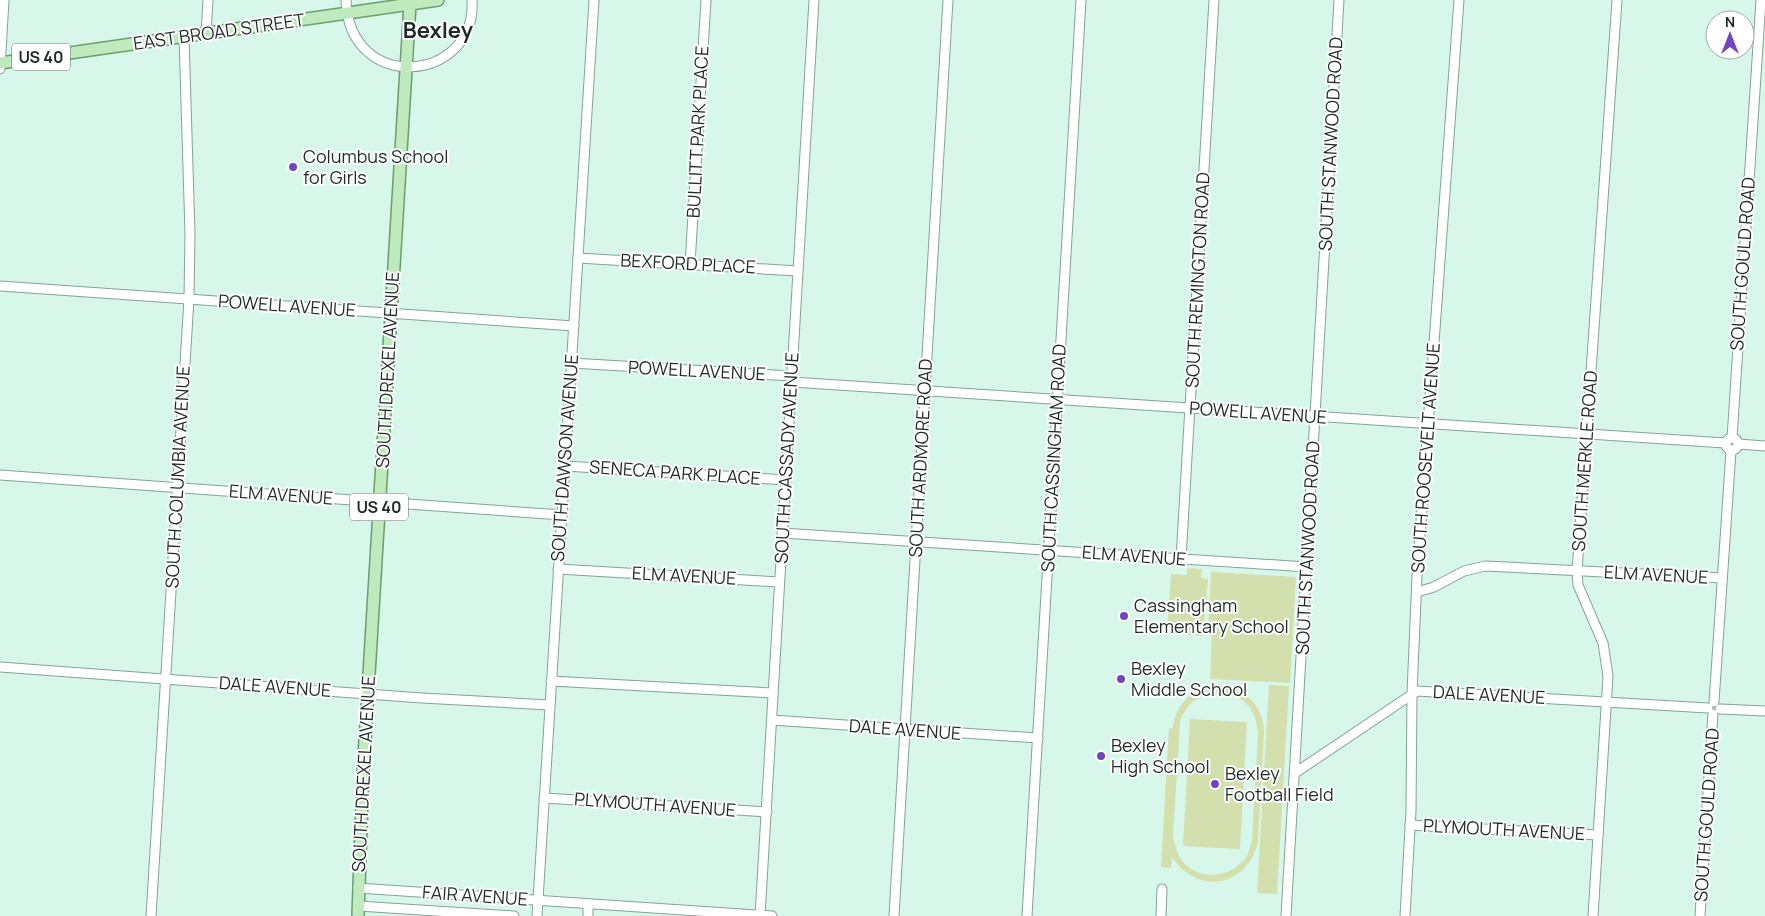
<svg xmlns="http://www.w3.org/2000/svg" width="1765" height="916" viewBox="0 0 1765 916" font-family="Manrope,sans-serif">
<rect width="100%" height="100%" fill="#d6f7ea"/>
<g fill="#d3dfad" fill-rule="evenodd">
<path d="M1187,568L1202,569L1201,578L1208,579L1203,636L1167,633L1171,574L1187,575Z"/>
<path d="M1211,572L1296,577L1290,683L1210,679L1212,633L1208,628Z"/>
<path d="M1214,685C1242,684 1263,704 1264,732L1258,842C1247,887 1198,896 1172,857L1171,868L1161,867L1169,728H1173C1175,706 1191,689 1214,685ZM1221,692C1245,696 1256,709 1258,733L1252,841C1250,847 1249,854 1245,859C1230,878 1199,881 1183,862C1177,854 1175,846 1173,837L1180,721C1189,701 1199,694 1221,692Z"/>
<path d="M1269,685L1289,686L1277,894L1257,893Z"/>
<path d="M1190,719L1247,722L1240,849L1183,846Z"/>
</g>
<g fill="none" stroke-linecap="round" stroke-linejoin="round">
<defs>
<g id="minor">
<path d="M346,0C349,95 477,83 472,0"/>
<path d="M206,34L208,0"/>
<path d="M0,69L4,0"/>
<path d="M578,258L798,271"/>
<path d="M690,264L706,0"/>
<path d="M0,286L574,326"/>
<path d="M571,363L792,376"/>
<path d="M792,382L1725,443"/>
<circle cx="1732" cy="444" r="6"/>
<path d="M1732,438L1761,0"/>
<path d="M1738,444L1765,446"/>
<path d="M565,466L786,480"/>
<path d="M0,475L562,515"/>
<path d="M782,533L1307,567"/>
<path d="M1181,559L1214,0"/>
<path d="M558,569L779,582"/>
<path d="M1417,592L1434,587L1464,571L1485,566L1722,578"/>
<path d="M0,667L422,698L549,705"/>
<path d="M551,681L773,693"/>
<path d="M1714,702L1731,451"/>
<path d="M1720,709L1765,711"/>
<path d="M772,720L1038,738"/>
<path d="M1295,773L1417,691L1708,708"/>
<path d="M544,798L767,812"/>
<path d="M1410,825L1598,835"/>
<path d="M358,888L772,916"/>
<path d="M358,906L514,916"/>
<path d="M151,916L189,299L190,233L184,37"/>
<path d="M537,916L594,0"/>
<path d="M588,916V904"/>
<path d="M760,916L814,0"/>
<path d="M894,916L948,0"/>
<path d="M1027,916L1081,0"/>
<path d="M1161,916L1162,889"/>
<path d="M1286,916L1339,0"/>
<path d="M1405,916L1411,811L1412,693L1417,576L1459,0"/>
<path d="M1593,916L1608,676L1603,643L1578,585L1577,571L1617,0"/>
<path d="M1700,916L1713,714"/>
</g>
<g id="major">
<path d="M0,63L438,0"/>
<path d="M358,916L363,773L410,4"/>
</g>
</defs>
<use href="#minor" stroke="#84a396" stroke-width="11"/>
<use href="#major" stroke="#6b9e6d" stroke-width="14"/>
<use href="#minor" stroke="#fff" stroke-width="9"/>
<use href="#major" stroke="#bfeabe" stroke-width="11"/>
</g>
<g fill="#6f46bf" stroke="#fff" stroke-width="2">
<circle cx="293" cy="167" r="5"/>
<circle cx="1124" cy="616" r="5"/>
<circle cx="1121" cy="679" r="5"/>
<circle cx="1101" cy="756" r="5"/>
<circle cx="1215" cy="784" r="5"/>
</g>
<g text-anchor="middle" stroke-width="4" stroke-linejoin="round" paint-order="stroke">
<g fill="#fff" stroke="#626b68" stroke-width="1">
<rect x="12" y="43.5" width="58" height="27" rx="4"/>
<rect x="350" y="493.5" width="58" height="27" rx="4"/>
</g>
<g font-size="16" font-weight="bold" fill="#1f2b27">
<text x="41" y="63">US 40</text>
<text x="379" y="513">US 40</text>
</g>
<g font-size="18" fill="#1f2b27" stroke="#fff">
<text transform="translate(219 32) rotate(-8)" y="6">EAST BROAD STREET</text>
<text transform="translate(698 132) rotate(-87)" y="6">BULLITT PARK PLACE</text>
<text transform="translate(1331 144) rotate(-87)" y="6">SOUTH STANWOOD ROAD</text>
<text transform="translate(688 264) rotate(3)" y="6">BEXFORD PLACE</text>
<text transform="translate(1743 264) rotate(-86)" y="6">SOUTH GOULD ROAD</text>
<text transform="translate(1198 280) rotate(-87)" y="6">SOUTH REMINGTON ROAD</text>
<text transform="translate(287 306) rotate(4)" y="6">POWELL AVENUE</text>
<text transform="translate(388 370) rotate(-87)" y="6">SOUTH DREXEL AVENUE</text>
<text transform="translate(697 371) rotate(3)" y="6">POWELL AVENUE</text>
<text transform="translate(1258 413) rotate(4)" y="6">POWELL AVENUE</text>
<text transform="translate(565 458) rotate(-86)" y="6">SOUTH DAWSON AVENUE</text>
<text transform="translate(787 458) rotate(-87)" y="6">SOUTH CASSADY AVENUE</text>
<text transform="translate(921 458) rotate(-87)" y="6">SOUTH ARDMORE ROAD</text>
<text transform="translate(1054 458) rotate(-87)" y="6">SOUTH CASSINGHAM ROAD</text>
<text transform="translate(1426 458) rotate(-86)" y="6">SOUTH ROOSEVELT AVENUE</text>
<text transform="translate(1585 461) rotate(-86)" y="6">SOUTH MERKLE ROAD</text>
<text transform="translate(675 473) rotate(4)" y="6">SENECA PARK PLACE</text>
<text transform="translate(178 477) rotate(-87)" y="6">SOUTH COLUMBIA AVENUE</text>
<text transform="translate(281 495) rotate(4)" y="6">ELM AVENUE</text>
<text transform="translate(1308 548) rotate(-87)" y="6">SOUTH STANWOOD ROAD</text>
<text transform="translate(1134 556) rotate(4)" y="6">ELM AVENUE</text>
<text transform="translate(1656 575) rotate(3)" y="6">ELM AVENUE</text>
<text transform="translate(684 576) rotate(3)" y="6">ELM AVENUE</text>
<text transform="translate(275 687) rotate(4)" y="6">DALE AVENUE</text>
<text transform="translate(1489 695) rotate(3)" y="6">DALE AVENUE</text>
<text transform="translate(905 730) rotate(4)" y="6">DALE AVENUE</text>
<text transform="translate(364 774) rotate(-87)" y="6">SOUTH DREXEL AVENUE</text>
<text transform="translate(655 805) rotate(4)" y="6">PLYMOUTH AVENUE</text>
<text transform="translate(1707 815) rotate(-86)" y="6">SOUTH GOULD ROAD</text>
<text transform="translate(1504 830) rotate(3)" y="6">PLYMOUTH AVENUE</text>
<text transform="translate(475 896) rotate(4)" y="6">FAIR AVENUE</text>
</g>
<g font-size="18" fill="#1f2b27" stroke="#fff" text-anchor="start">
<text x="303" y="163">Columbus School<tspan x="303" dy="21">for Girls</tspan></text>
<text x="1134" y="612">Cassingham<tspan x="1134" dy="21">Elementary School</tspan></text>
<text x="1131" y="675">Bexley<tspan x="1131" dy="21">Middle School</tspan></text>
<text x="1111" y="752">Bexley<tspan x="1111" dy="21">High School</tspan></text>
<text x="1225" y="780">Bexley<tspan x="1225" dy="21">Football Field</tspan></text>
</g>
<g font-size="22" font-weight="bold" fill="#1f2b27" stroke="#fff">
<text x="438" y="38">Bexley</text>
</g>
</g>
<g transform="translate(1730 35)"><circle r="24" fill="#ffffff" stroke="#a5aaa9"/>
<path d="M0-4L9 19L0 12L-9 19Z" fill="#6f46bf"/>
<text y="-8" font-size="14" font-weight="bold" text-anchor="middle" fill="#1f2b27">N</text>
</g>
</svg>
